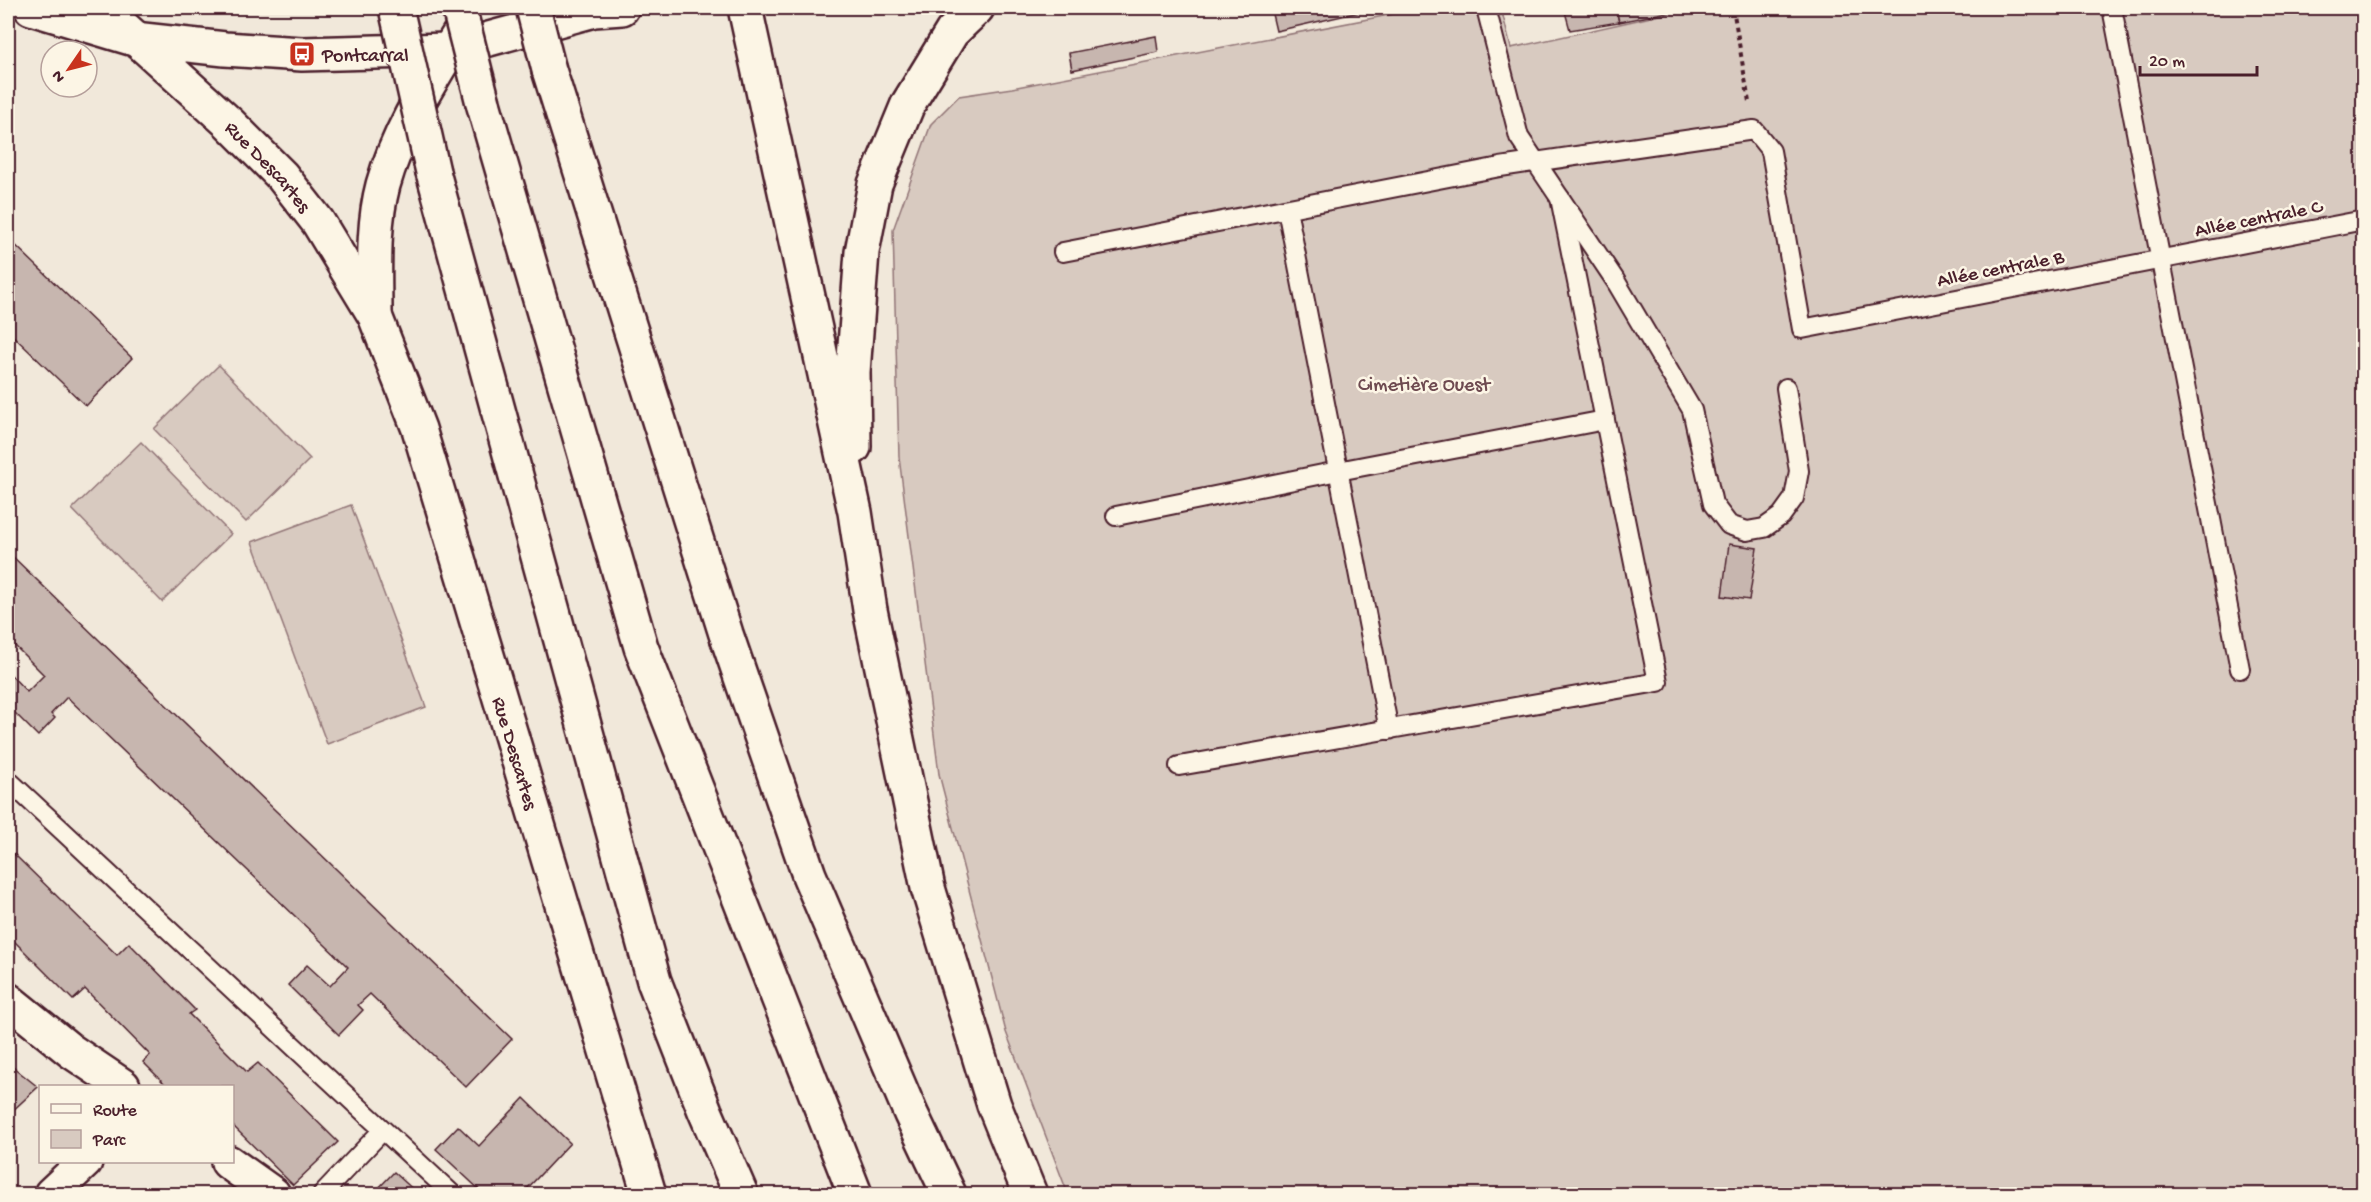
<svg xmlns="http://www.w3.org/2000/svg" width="2371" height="1202" viewBox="0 0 2371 1202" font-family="'Gochi Hand',sans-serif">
<rect width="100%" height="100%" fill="#f1e8da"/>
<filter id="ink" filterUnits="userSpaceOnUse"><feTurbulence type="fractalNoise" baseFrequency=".0167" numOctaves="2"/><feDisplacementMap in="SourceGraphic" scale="12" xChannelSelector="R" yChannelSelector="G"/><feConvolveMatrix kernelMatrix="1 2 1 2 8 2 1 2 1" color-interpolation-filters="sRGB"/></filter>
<g filter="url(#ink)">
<g fill="#d8cac0" stroke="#917476" stroke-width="1.5">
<path d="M1425,8H1501L1511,48L1692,8H2363V1194H1068L1006,1032L939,774L899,457L893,230L931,124L959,96L1012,88Z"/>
<path d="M219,365L310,459L246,522L154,429Z"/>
<path d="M141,442L231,534L162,602L72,509Z"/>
<path d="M351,505L426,707L327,744L252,542Z"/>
</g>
<g fill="#c7b6af" stroke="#4a1f2b" stroke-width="1.5">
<path d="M1302,8H1359L1360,12L1276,31L1272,14Z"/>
<path d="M1564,8H1616L1619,22L1570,30Z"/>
<path d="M1616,8H1688L1619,22Z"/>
<path d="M1156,36L1158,52L1072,70L1069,53Z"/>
<path d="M8,238L132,358L86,406L8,331Z"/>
<path d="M1729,544L1757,548L1749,600L1722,596Z"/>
<path d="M8,552L512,1039L466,1087L370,994L358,1005L363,1010L339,1035L288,985L307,965L330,986L348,967L67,697L51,714L55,718L38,736L8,706V672L27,692L44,675L8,639Z"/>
<path d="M14,854L117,955L129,943L195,1010L189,1014L247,1072L258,1063L338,1142L293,1185L232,1125V1086H167L143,1062L150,1055L85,989L73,1000L8,935V859Z"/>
<path d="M8,1063L38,1087L8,1115Z"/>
<path d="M524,1098L570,1143L526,1190L531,1194H484L436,1149L458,1126L479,1146Z"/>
<path d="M394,1172L418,1194H373Z"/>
</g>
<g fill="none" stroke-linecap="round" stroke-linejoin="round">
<defs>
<g id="service">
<path d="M1486,8L1519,137L1615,280L1692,410L1713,504L1729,525L1747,531L1764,528L1781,516L1794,498L1799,471L1786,388"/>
<path d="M2112,8L2240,669"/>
<path d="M1287,209L1389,730"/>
<path d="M1063,252L1500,167L1754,130L1771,151L1802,329L2364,220"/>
<path d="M1116,516L1338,471L1605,420"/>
<path d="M1179,766L1658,682L1560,198"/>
<path d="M8,780L452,1194"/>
<path d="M322,1194L382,1131"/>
</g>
<g id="minor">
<path d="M8,1000L71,1051L123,1086"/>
<path d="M228,1162L273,1194"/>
<path d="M51,1194L85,1162"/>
</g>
<g id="primary">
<path d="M31,8L134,39L225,49L302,54L449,50L594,10L622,8"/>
<path id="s1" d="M102,8L229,123L282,176L318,222L375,316L419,429L649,1194"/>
<path d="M375,314C375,272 372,226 383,185C398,131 430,82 459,34"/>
</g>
<g id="motorway">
<path d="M745,8L855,512L870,610L928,888L994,1105L1030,1194"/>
<path d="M549,70L726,634L809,875L911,1114L949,1194"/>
<path d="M483,103L641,647L855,1194"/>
<path d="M433,172L654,981L705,1111L741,1194"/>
<path d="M854,447L853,372L862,252L875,184L908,104L952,32L977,8"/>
</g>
</defs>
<use href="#service" stroke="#4a1f2b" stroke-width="22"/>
<use href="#minor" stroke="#4a1f2b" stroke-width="38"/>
<use href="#primary" stroke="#4a1f2b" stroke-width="38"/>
<use href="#motorway" stroke="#4a1f2b" stroke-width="38"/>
<path stroke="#4a1f2b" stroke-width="4" stroke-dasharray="4.5 4.5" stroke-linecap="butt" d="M1733,8L1749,102"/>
<use href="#service" stroke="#fcf5e5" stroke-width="18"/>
<use href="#minor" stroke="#fcf5e5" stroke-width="33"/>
<use href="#primary" stroke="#fcf5e5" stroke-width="33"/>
<use href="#motorway" stroke="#fcf5e5" stroke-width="33"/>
<defs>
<g id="motorway-bridge">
<path d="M396,8L433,172"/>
<path d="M459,8L483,103"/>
<path d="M533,8L549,70"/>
</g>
</defs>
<use href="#motorway-bridge" stroke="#4a1f2b" stroke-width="38" stroke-linecap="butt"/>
<use href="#motorway-bridge" stroke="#fcf5e5" stroke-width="33"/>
</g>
</g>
<defs>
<symbol id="bus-square" viewBox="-11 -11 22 22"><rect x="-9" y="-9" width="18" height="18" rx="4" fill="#c8321e" stroke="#fcf5e5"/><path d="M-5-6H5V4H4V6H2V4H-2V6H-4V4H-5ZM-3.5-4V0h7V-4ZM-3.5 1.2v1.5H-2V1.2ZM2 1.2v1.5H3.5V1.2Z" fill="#fff"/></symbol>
</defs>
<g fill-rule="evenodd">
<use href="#bus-square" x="287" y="39" width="30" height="30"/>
</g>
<g text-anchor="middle" stroke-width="5" stroke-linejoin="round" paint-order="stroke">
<g font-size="20" fill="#4a1f2b" stroke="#fcf5e5" text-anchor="start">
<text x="322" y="61">Pontcarral</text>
</g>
<g font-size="20" fill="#4a1f2b" stroke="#fcf5e5">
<text dy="7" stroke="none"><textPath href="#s1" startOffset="230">Rue Descartes</textPath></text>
<text transform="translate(2258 217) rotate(-11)" y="7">Allée centrale C</text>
<text transform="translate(2000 267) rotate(-11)" y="7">Allée centrale B</text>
<text dy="7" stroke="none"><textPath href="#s1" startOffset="874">Rue Descartes</textPath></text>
</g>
<g font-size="20" fill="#6e4a50" stroke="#fcf5e5">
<text x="1424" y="390">Cimetière Ouest</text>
</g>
</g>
<rect width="2371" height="1202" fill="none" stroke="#fcf5e5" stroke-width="30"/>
<rect x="15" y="15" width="2341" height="1172" fill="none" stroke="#4a1f2b" stroke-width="2" filter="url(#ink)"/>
<rect x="39" y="1085" width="195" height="78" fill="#fcf5e5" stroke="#b59f9b" stroke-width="1.5"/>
<rect x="51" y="1104" width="30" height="9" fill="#fcf5e5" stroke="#b59f9b" stroke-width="1.5"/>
<text x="93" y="1115" font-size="18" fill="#4a1f2b">Route</text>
<rect x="51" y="1130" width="30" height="18" fill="#d8cac0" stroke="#b59f9b" stroke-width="1.5"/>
<text x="93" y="1145" font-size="18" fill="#4a1f2b">Parc</text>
<g transform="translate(69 69) rotate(235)"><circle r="28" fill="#fcf5e5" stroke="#b59f9b" stroke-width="1.5"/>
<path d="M0-4.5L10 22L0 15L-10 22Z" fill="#c8321e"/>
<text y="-9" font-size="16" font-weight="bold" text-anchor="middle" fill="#4a1f2b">N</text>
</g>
<path d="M2140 66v9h117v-9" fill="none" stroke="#4a1f2b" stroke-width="3"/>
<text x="2149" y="66" font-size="18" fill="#4a1f2b" stroke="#fcf5e5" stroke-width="4.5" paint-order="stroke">20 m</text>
</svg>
